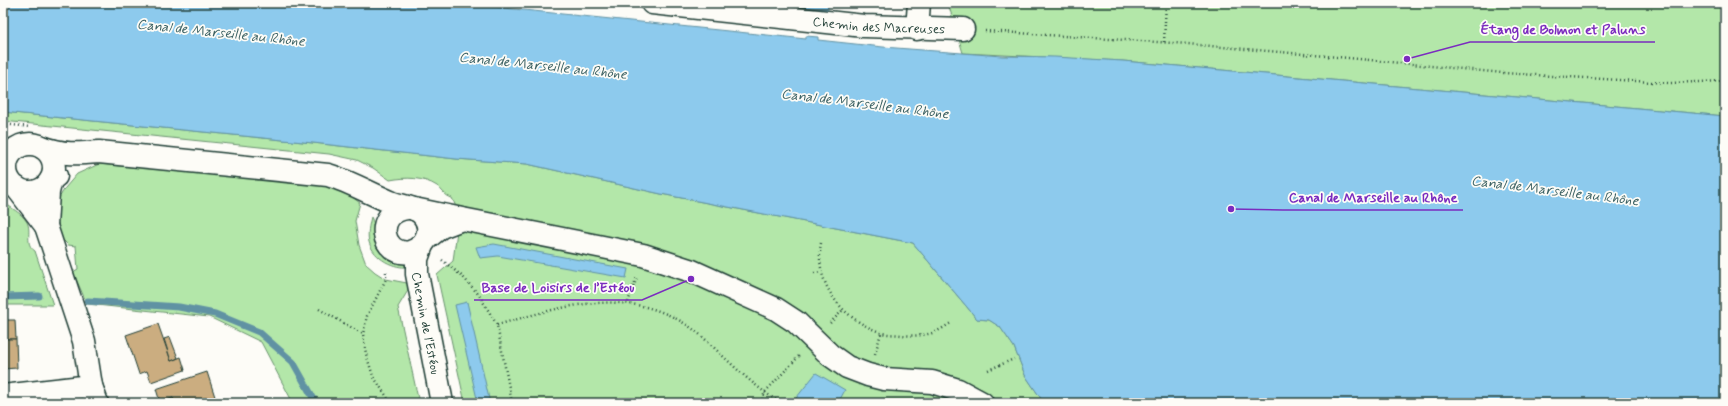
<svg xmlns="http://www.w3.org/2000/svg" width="1728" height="406" viewBox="0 0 1728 406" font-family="Mynerve,sans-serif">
<rect width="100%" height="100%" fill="#fdfcf7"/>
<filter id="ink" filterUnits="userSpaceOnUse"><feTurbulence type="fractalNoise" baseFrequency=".025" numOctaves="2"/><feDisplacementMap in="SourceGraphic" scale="8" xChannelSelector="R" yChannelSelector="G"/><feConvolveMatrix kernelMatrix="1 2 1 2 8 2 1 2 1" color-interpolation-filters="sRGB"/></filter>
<g filter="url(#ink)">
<g fill="#b3e7a9" stroke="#69926e">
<path d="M765,3H827V10Z"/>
<path d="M948,3H1725V116L1123,61L963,53Z"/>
<path d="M3,112L313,143L456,159L527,164L661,194L913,243L977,319L989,320L1000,327L1014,347L1025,375L1044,403H465L437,275L453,261L457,231L462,232C463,220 457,209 452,198C445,196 442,190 437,186C423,177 406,177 390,180L373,168L357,160L329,154L3,121Z"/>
<path d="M99,164L334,186L347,193L360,203L355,221L359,245L366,264L375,272L386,279L412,284L398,307L419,403H293L261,342L209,317L87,304L73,272L78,269L76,246L68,245L61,238L55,228L56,203L65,188L77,174Z"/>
<path d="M3,201C11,209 21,212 27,222C32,232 24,244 35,251L53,305H3Z"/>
<path d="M371,217C374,222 374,227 377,232C382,243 400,259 410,267C394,269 374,259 369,242C367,234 369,225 371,217Z"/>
</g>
<g fill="#8dcaed" stroke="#6192a3">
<path d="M3,3H455L806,39V36L818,37V40L883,47L1002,56L1055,57L1123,61L1725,116V403H1044L1025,375L1014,347L1000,327L989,320L977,319L913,243L661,194L527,164L456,159L313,143L3,112Z"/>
<path d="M494,244L628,269L626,278L498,256L480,258L476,247Z"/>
<path d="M467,302L490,403H478L455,305Z"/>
<path d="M816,373L845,390L838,403L793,402Z"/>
</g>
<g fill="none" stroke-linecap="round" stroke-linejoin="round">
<g stroke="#6192a3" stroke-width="7">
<path d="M3,297L39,296"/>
<path d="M88,301L179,307L215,314L259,332L293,362L316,403"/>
</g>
<path stroke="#8dcaed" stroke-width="25" d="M816,9V3"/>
</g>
<g fill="#cbad80" stroke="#1f3d34">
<path d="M3,320H15L16,339H3Z"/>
<path d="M158,324L171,361L181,357L185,370L151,382L147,371L139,374L126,335Z"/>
<path d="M170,337L178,358L171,361L164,339Z"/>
<path d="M3,339H16L17,368L3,369Z"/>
<path d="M207,372L217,403H175L173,398L160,402L156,389Z"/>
<path d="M173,398L175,403H168L167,400Z"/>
</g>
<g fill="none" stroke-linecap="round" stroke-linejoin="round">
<defs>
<g id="minor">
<path id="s1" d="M652,3L864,26L963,29"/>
<path d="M917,29L919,3"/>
<circle cx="30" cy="168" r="24"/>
<path d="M42,147C63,155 77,154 99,152L328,175C351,182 371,194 393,203C402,206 414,207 421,213C427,219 430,228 427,236C425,243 418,250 410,252C381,257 373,212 407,208"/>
<path d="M17,188L46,226L48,192L51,180L56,176"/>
<path d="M414,209L462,219L441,227L426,239"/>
<path d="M462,219L643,255L692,271L776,309L796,322L830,355L847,367L868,375L884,379L932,382L958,390L982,403"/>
<path d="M46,226L84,341L91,386L97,403"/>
<path id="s2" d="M422,245L417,259V274L442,403"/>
<path d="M3,396L91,386"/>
</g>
</defs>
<use href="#minor" stroke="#1f3d34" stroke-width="25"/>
<g stroke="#1f3d34" stroke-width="2.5" stroke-dasharray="1 3" stroke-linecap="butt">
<path d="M985,31L1188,44L1349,58L1503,73L1669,83L1725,81"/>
<path d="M1164,42L1166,3"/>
<path d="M3,124L30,127"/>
<path d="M821,243C814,284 842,319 880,332C886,335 894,334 901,335C912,336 924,336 935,332C940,330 946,326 951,323"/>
<path d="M442,260L463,277L479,295L497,325L512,403"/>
<path d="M386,272V279L367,316L363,334L366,354L373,376L391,403"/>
<path d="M814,273L822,272"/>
<path d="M628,302L637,277"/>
<path d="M319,309L363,334"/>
<path d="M830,323L843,310"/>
<path d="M497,325C563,306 628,285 690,327C703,336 715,349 726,359C743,375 761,391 781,403"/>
<path d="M875,354L881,333"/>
<path d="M988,370L1014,359"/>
<path d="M761,403L765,392L799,356"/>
</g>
<use href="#minor" stroke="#fdfcf7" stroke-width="22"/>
</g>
</g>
<g text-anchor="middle" stroke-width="3.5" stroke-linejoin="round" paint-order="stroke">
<g font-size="13" fill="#1f3d34" stroke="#fdfcf7">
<text dy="5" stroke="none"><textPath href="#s1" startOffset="228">Chemin des Macreuses</textPath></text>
<text dy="5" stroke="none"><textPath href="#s2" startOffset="80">Chemin de l'Estéou</textPath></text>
</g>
<g font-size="14" font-style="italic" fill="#3a6062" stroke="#fdfcf7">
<text transform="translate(221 32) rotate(6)" y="5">Canal de Marseille au Rhône</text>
<text transform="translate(543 65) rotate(6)" y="5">Canal de Marseille au Rhône</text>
<text transform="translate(865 103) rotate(7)" y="5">Canal de Marseille au Rhône</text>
<text transform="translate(1555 190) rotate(7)" y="5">Canal de Marseille au Rhône</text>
</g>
</g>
<path fill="none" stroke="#7b2cbf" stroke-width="1.5" d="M1407 59L1470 42H1655M1231 209L1283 210H1463M691 279L642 300H474"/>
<g fill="#7b2cbf" stroke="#fdfcf7" stroke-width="1.5">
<circle cx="1407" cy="59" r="4"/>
<circle cx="1231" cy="209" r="4"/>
<circle cx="691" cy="279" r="4"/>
</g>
<g font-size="14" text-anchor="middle" font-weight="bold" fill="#7b2cbf" stroke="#fdfcf7" stroke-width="3.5" stroke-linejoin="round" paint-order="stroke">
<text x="1563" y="34">Étang de Bolmon et Paluns</text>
<text x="1373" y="202">Canal de Marseille au Rhône</text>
<text x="558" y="292">Base de Loisirs de l’Estéou</text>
</g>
<rect width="1728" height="406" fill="none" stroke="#fdfcf7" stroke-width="16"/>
<rect x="8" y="8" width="1712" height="390" fill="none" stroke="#1f3d34" stroke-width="1.5" filter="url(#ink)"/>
</svg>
